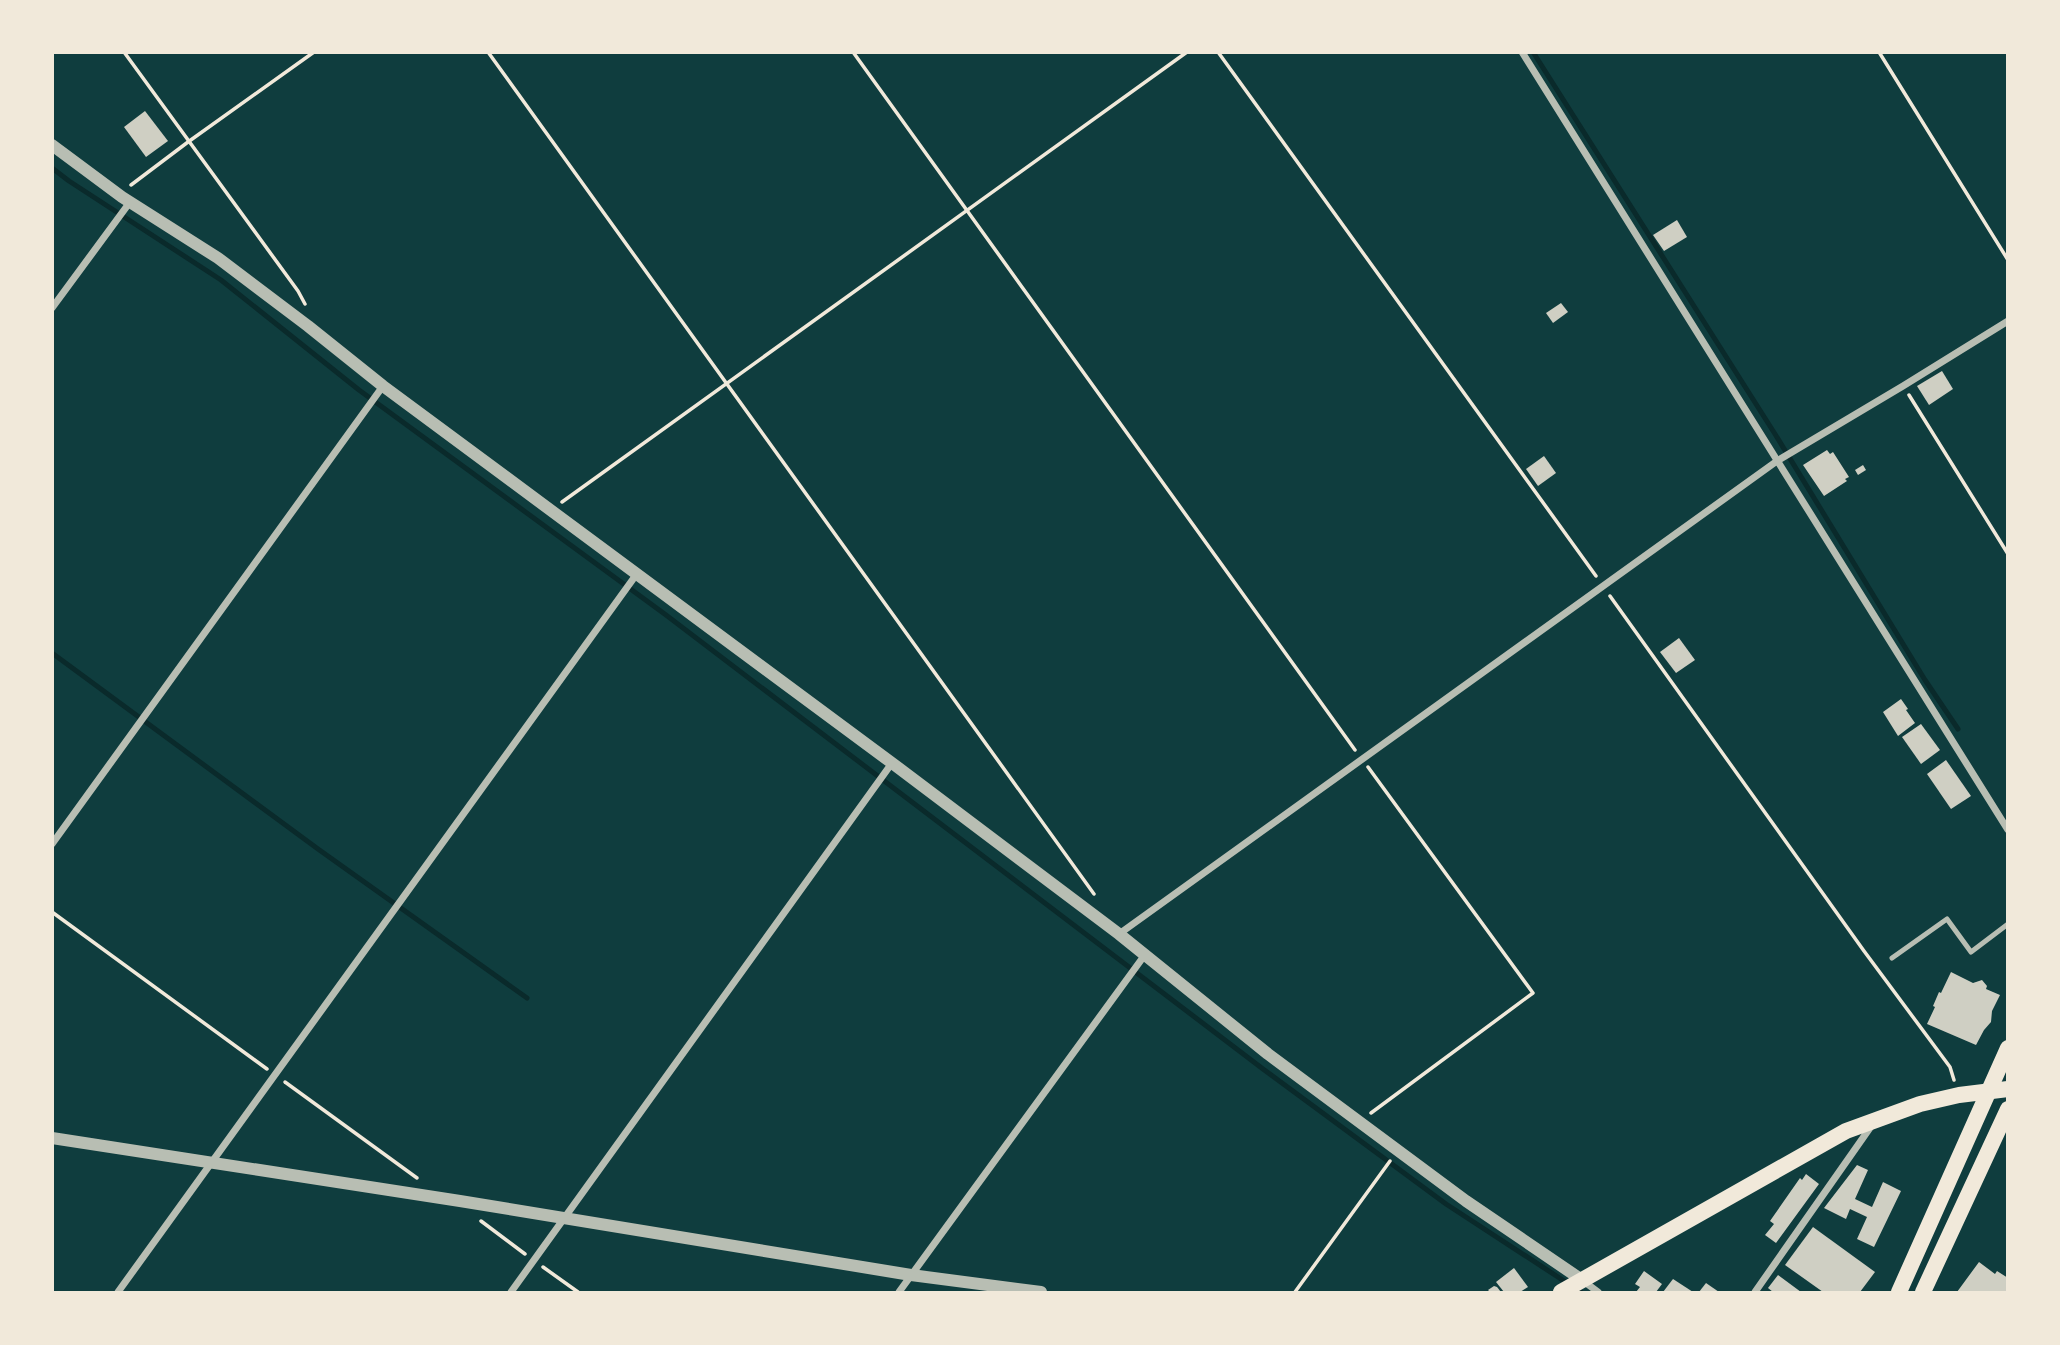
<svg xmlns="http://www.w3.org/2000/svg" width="2060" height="1345" viewBox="0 0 2060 1345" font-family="'Asap Condensed',sans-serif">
<rect width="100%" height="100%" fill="#0f3d3e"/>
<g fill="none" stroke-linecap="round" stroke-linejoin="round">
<g stroke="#0a2a2b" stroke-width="5">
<path d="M1533,52L1775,434L1925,680L1958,729"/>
<path d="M52,168L69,181L221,280L359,390L666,615L1263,1069L1446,1204L1581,1292"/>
<path d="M52,653L318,849L527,998"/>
</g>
</g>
<g fill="#cfcfc3">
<path d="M145,111L168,141L146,157L124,127Z"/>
<path d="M1677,220L1687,237L1664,251L1653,235Z"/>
<path d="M1561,303L1568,312L1553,323L1546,313Z"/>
<path d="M1942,371L1953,389L1929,405L1917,386Z"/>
<path d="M1827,450L1830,454L1833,452L1849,477L1845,479L1847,481L1824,496L1803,465Z"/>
<path d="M1544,456L1556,473L1538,486L1526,469Z"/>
<path d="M1863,465L1866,470L1858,475L1855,470Z"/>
<path d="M1679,638L1695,660L1676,673L1660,652Z"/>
<path d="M1901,699L1908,709L1906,710L1915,723L1898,736L1883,712Z"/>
<path d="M1921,724L1940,750L1921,764L1902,737Z"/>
<path d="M1946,760L1971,796L1951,809L1927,774Z"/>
<path d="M1951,972L1973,983L1982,980L1987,986L1986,989L2000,995L1992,1011L1991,1022L1984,1030L1976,1045L1927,1024L1935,1007L1933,1006L1939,992L1941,993Z"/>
<path d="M1857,1165L1868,1170L1855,1199L1872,1207L1883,1182L1901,1191L1874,1247L1857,1239L1867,1217L1850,1209L1846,1219L1824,1208Z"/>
<path d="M1806,1174L1819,1184L1776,1243L1765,1235L1774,1224L1770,1221L1800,1178L1802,1180Z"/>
<path d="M1813,1227L1875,1272L1860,1292H1823L1785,1265Z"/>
<path d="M1979,1262L1995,1274L1997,1271L2008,1278V1292H1957Z"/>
<path d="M1514,1268L1528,1287L1520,1292H1504L1496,1282Z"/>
<path d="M1644,1271L1662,1284L1656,1292H1636L1640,1287L1635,1284Z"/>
<path d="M1778,1275L1801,1292H1773L1768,1288Z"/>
<path d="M1673,1279L1693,1292H1663Z"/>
<path d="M1706,1283L1719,1292H1699Z"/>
<path d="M1494,1286L1497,1287L1501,1292H1490L1488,1290Z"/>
</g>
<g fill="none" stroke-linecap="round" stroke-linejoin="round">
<g stroke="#f1e9da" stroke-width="3.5">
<path d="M124,52L298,291L305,304"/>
<path d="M488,52L1094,894"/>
<path d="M853,52L1355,750"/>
<path d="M1218,52L1596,576"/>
<path d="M1879,52L2008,260"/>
<path d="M131,185L188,142L314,52"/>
<path d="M1909,395L2008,554"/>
<path d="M562,502L1187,52"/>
<path d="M1610,596L1864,951L1950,1067L1954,1080"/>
<path d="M1368,767L1533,993L1371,1113"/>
<path d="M52,912L267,1069"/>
<path d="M285,1082L417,1178"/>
<path d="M481,1221L525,1254"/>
<path d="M543,1267L578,1292"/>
<path d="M1295,1292L1390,1161"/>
</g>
<path stroke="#b8beb3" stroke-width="5" d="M1892,958L1947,919L1971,952L2008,924"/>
<g stroke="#b8beb3" stroke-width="7">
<path d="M1522,52L2008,830"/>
<path d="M52,308L130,202"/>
<path d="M52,844L383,386"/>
<path d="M1119,934L1777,461L1903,386L2008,321"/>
<path d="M1582,1280L1598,1292"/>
<path d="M118,1292L636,575"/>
<path d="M511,1292L892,763"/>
<path d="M899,1292L1144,956"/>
<path d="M1755,1292L1872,1125"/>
</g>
<g stroke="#b8beb3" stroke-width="12">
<path d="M52,145L122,197L218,258L308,326L383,386L892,763L1119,934L1268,1054L1466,1201L1582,1280"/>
<path d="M52,1138L460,1201L911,1275L1041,1292"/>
</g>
<path stroke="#f1e9da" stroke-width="16" d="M1561,1292L1846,1131L1920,1104L1959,1095L2008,1089"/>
<g stroke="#f1e9da" stroke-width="16">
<path d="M1899,1292L2008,1048"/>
<path d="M1923,1292L2008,1109"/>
</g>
</g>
<rect width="2060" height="1345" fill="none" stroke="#f1e9da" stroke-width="108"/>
</svg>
